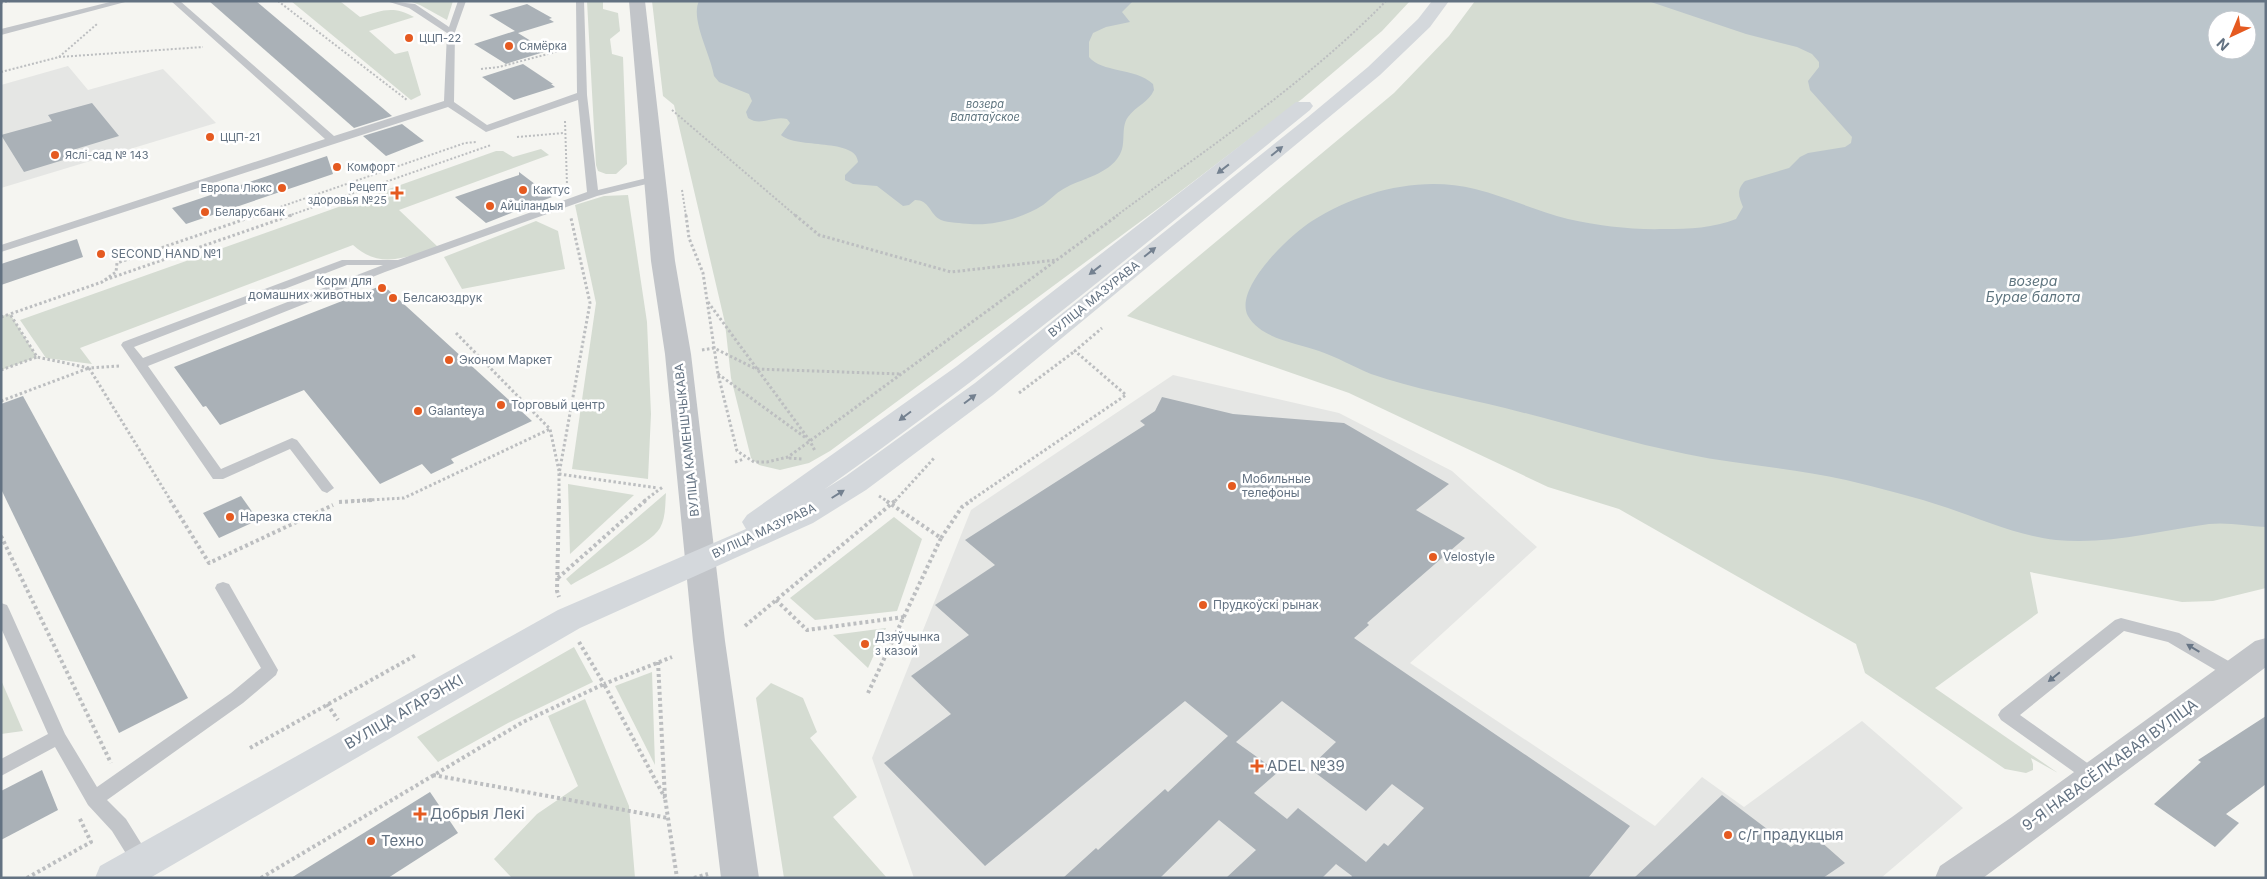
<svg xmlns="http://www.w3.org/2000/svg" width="2267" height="879" viewBox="0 0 2267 879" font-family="Inter,sans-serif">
<rect width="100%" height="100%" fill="#f5f5f1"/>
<g fill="#e5e6e4">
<path d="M68,66L88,90L163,69L216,123L1,188V85Z"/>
<path d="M1173,375L1339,413L1452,471L1537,547L1410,663L1655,826L1702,777L1744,807L1862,721L1963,808L1881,878H914L872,758L971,510Z"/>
</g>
<g fill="#d5dcd2" fill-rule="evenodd">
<path d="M291,1H343L341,2L360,17C382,11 392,5 414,17L369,31L395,54L408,51L421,95L411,100Z"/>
<path d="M409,1H453L447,20L420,5Z"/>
<path d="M587,1H603V9L618,13L620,31L610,39L612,54L623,57L627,164L616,174H606L598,171L596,165Z"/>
<path d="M652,1H1410L1382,31L1302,99L1160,207L830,451L809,463L780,470L759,465L751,458L731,378L725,323L674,105L663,96Z"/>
<path d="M1475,1H2266V588L2213,601L2182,602L2030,572L2038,613L1935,688L2058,773L2031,758L2033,764V770L2026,773L2005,769L1865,673L1856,644L1619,509L1548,487L1349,393L1127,316L1394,93L1449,36ZM2217,20H2247V50H2217Z"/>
<path d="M541,149L549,155L399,210L438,247C407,257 380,270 353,245L80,348L92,364L46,358L20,320L496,151H503L513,157Z"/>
<path d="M628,195L647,322L651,414L648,479L572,469L596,303L575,205L604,196Z"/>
<path d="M536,221L558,231L565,269L462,289L444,257Z"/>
<path d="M10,314L37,357L1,370V316Z"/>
<path d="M568,484L634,495L570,554Z"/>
<path d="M666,493C665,504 666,517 660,528C649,546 591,573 571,585L566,579Z"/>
<path d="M894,517L922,539L897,611L815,620L790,598Z"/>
<path d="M886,628L868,668L833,635Z"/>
<path d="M574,647L593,682L508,723L438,762L417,737Z"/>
<path d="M652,672L655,765L615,686Z"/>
<path d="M1,680L23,731L1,734Z"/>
<path d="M771,683L803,698L817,732L810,738L857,797L833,817L887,878H784L756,698Z"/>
<path d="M585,699L629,806L635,878H512L494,859L537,814L578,786L548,716Z"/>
</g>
<g fill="#bbc5cb" fill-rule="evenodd">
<path d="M699,1H1133L1122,12L1130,22L1106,27L1093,33L1089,42V57C1102,73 1134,67 1153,84L1154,90C1149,102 1136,106 1128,117C1120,128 1127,144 1119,156C1108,174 1084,178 1067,187C1058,191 1051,199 1043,205C1023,218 994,226 970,224C962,223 948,223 941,220C929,214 930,200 915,200L909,205L903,206L877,186L853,184L845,180V175L858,162C857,138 796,149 781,135L790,123L787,119C773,115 761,127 748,118L746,112L752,101L749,94L719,82L714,76C711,55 690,19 699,1Z"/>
<path d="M1648,1H2266V527C2247,526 2228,522 2209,524C2157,531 2109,545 2056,540C2019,536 1983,520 1948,508C1915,497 1880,488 1846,480C1793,468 1739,465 1686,454C1625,442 1565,423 1505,408C1461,397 1414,389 1371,374C1354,367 1337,357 1319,351C1297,343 1261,339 1248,316C1233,288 1291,234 1312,221C1359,191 1421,175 1475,189C1507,197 1536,211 1568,219C1600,226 1632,230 1665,229C1689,229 1714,228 1736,219L1743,207C1739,197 1736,190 1745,181L1789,168L1800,157L1808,153L1845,147L1851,143L1852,137L1810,90L1808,81L1819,67V62L1812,54L1797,47L1746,34ZM2217,20H2247V50H2217Z"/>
</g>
<g fill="#aab1b7" fill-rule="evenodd">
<path d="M209,1H256L392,116L354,128Z"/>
<path d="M527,4L552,18L549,19L554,22L518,33L547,51L506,64L474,44L515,31L489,15Z"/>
<path d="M523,64L553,84H551L555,87L514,100L482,77Z"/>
<path d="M92,103L119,136L66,152L70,158L24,172L1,135L52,121L48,115Z"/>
<path d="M402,124L424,141L386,156L363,136Z"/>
<path d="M327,156L333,174L186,224L172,208Z"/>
<path d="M519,172L552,197L486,223L455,197L519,175Z"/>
<path d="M77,239L83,257L1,285V264Z"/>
<path d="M383,285L532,421L451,459L454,463L431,474L422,464L380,484L304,390L220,425L206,406L203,407L174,367Z"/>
<path d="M23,396L188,698L119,733L1,489V404Z"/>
<path d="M1162,397L1233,414L1344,423L1449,484L1416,510L1465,538L1367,623L1369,625L1354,638L1630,826L1588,878H1351L1352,876L1336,864L1322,878H1226L1256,850L1219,820L1160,878H1063L1096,848L1098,850L1165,789L1168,792L1228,736L1185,701L985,866L884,763L951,714L911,676L969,635L935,605L995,565L965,540L1145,425L1140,421L1155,411ZM1282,701L1336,742L1309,768L1366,811L1392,784L1424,808L1388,846L1384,843L1366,862L1298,808L1287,819L1254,793L1278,772L1236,742Z"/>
<path d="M241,496L258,520L219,538L203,513Z"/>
<path d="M2266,716V784L2226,814L2239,823L2215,847L2154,804L2201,762L2198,760Z"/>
<path d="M42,770L58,810L1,840V791Z"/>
<path d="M430,792L458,833L388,878H291Z"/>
<path d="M1722,795L1791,847L1811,833L1845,863L1823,878H1634Z"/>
</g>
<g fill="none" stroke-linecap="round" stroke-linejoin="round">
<g stroke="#bcbec0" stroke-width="2" stroke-dasharray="2 2" stroke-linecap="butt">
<path d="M278,1L407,100"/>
<path d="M1,3L10,1"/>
<path d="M59,57L203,47"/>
<path d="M481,69L499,67L563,50"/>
<path d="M1,72L59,57L97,24"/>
<path d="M672,110L796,216"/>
<path d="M565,121L567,185"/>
<path d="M517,137L564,133"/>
<path d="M682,190L686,216"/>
<path d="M254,216L465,143L476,142"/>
<path d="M288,216L491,145"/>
<path d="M1116,216C1208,148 1306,83 1386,1"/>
</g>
<g stroke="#bcbec0" stroke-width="3" stroke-dasharray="2.5 2.5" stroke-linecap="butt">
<path d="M686,215L689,238L703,273L718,374L737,451L754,462H767L788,457L1118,215"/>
<path d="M795,215L819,235L951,272L1056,260"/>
<path d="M105,280L292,215"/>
<path d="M708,302L810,441L815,451"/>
<path d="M1,317L10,314"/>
<path d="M456,333L550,429L559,471"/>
<path d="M702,350L714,348L756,369L901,374"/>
<path d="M119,366L89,368L37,357L10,314L102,282L116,272L117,263L257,215"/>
<path d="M89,368L171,501"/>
<path d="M1,370L37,357"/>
<path d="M718,374L806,438"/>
<path d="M1019,393L1075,351"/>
<path d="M1,401L89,368"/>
<path d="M789,458L802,459"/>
<path d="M735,462L744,459"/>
<path d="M559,474L658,488"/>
<path d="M879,496L887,501"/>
<path d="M352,501L404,498L550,429"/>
<path d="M559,501V474L590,303L571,218"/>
<path d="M644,501L664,486"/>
<path d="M895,501L935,457"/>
<path d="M970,501L1126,395L1075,351L1102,328"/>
</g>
<g stroke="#bcbec0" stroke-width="4" stroke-dasharray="3 3" stroke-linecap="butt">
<path d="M170,500L209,563L333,505"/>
<path d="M559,500L557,591L559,597"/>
<path d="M339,502L372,500"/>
<path d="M1,536L111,763"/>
<path d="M941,538L962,507L972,500"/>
<path d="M558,578L646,500"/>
<path d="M776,600L807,630L904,617"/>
<path d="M745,626L896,500"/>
<path d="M579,642L604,684L672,657"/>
<path d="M658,662L665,798L677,878"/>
<path d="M868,693L941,538L885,500"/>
<path d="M327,704L338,720"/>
<path d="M250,748L416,655"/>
<path d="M433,775L668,818"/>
<path d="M27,878L91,842L79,817"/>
<path d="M261,878L523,722L604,684L665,798"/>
<path d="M694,878L708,874"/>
</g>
<g fill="#c2c5c9" fill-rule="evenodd">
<path d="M114,1H129L1,35V29Z"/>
<path d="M171,1H180L334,136L444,101L447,33L409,8L386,1L415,4L449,27L458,1H466L455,32L454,102L487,125L577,93L576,1H584L587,95L598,190L655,176L660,179L659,181L597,196L385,272L148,366L221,469L292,438L297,440L334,488L327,493L322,491L290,449L223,479H213L121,345L123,342L342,260H398L587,192L578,100L486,132L448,107L1,252V245L325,139ZM347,265H383L143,358L134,347Z"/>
<path d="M223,582L229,584L278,670L276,675L243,703L107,800L126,819L149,856L152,862L149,868L142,871L135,868L112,831L88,805L55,747L1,776V759L48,734L1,628V603L7,605L9,609L65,734L97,787L231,693L261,668L215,588L217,584Z"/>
<path d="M2121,618L2179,633L2241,668L2243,673L2241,678L2235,680L2229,678L2168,642L2124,631L2020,715L2100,772L2103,777L2100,782L2094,785L2088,782L2001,720L1998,715L2001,710L2115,620Z"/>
</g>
<path fill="#c2c5c9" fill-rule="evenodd" d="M2266,638V667L1983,878H1935L1940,866L2012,817L2255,641Z"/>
<path fill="#c2c5c9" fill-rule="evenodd" d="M629,1H645L675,261L691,354L725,641L759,878H721L693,641L665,354L651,261Z"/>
<path fill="#d4d8dc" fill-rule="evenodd" d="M1432,1H1449L1430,27L1380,75L993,395L866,490L813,523L580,628L150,878H95L100,866L558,610L746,529L742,522L747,515L957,366L1296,102H1310L1313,106L1310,110C1151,239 993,371 825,489L846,476L975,383L1308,117L1368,67L1418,19Z"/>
</g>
<defs><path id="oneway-solid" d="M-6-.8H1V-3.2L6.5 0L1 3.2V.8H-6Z" transform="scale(1.25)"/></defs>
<g fill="#748190">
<use href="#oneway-solid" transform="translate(1277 151) rotate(-39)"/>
<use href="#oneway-solid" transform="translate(1223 169) rotate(142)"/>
<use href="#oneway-solid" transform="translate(1150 252) rotate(-39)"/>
<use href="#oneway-solid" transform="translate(1095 270) rotate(142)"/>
<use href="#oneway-solid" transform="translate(970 399) rotate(-37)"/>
<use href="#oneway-solid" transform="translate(905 416) rotate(143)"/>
<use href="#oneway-solid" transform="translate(838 494) rotate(-32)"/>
</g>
<g fill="#687686">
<use href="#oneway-solid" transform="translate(2193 648) rotate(-149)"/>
<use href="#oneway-solid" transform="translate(2054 677) rotate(141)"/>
</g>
<g fill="#e55a20" stroke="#fff" stroke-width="2">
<circle cx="409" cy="38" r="5"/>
<circle cx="509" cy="46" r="5"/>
<circle cx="210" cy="137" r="5"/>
<circle cx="55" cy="155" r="5"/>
<circle cx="337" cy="167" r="5"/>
<circle cx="282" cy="188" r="5"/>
<circle cx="523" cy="190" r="5"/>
<path d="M394.5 185.5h5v5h5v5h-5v5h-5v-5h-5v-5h5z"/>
<circle cx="490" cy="206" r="5"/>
<circle cx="205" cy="212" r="5"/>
<circle cx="101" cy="254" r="5"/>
<circle cx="382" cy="288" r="5"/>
<circle cx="393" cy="298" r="5"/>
<circle cx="449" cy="360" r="5"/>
<circle cx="501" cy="405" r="5"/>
<circle cx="418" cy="411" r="5"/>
<circle cx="1232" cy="486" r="5"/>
<circle cx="230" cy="517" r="5"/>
<circle cx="1433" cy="557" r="5"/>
<circle cx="1203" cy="605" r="5"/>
<circle cx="865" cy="644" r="5"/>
<path d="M1254.5 758.5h5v5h5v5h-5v5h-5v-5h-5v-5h5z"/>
<path d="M417.5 806.5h5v5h5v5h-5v5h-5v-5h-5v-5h5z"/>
<circle cx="1728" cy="835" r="5"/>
<circle cx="371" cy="841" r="5"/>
</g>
<g text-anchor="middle" stroke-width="5" stroke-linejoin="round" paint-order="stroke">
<g font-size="11" fill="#637282" stroke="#fff" text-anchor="start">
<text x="419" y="42">ЦЦП-22</text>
<text x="519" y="50">Сямёрка</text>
<text x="220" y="141">ЦЦП-21</text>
<text x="65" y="159">Яслі-сад № 143</text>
<text x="347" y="171">Комфорт</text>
<text x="387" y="191" text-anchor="end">Рецепт<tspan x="387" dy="13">здоровья №25</tspan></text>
<text x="272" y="192" text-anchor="end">Европа Люкс</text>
<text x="533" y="194">Кактус</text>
<text x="500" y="210">Айціландыя</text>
<text x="215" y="216">Беларусбанк</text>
</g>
<g font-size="11" font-style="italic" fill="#5f757f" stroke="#fff">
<text x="985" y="108">возера<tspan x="985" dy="13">Валатаўское</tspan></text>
</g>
<g font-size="12" fill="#637282" stroke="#fff" text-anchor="start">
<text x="111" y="258">SECOND HAND №1</text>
<text x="372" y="285" text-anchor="end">Корм для<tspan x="372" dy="14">домашних животных</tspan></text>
<text x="403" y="302">Белсаюздрук</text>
<text x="459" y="364">Эконом Маркет</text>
<text x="511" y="409">Торговый центр</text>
<text x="428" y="415">Galanteya</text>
<text x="1242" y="483">Мобильные<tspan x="1242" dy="14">телефоны</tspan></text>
<text x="240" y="521">Нарезка стекла</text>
<text x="1443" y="561">Velostyle</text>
<text x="1213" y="609">Прудкоўскі рынак</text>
<text x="875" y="641">Дзяўчынка<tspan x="875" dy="14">з казой</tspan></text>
</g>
<g font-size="12" fill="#637282" stroke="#fff">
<text transform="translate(1094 299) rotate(-39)" y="4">ВУЛІЦА МАЗУРАВА</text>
<text transform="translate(687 440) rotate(-96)" y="4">ВУЛІЦА КАМЕНШЧЫКАВА</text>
<text transform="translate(764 531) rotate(-25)" y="4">ВУЛІЦА МАЗУРАВА</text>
</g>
<g font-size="14" font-style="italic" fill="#5f757f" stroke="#fff">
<text x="2033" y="286">возера<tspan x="2033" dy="16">Бурае балота</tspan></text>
</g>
<g font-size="15" fill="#637282" stroke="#fff">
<text transform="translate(404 712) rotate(-30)" y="5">ВУЛІЦА АГАРЭНКІ</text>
<text transform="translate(2110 765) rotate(-36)" y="5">9-Я НАВАСЁЛКАВАЯ ВУЛІЦА</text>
</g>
<g font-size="15" fill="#637282" stroke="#fff" text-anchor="start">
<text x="1267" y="771">ADEL №39</text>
<text x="430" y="819">Добрыя Лекі</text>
<text x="1738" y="840">с/г прадукцыя</text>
<text x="381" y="846">Техно</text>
</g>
</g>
<rect width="2267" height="879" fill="none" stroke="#637282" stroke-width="5"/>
<g transform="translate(2232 35) rotate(224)"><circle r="24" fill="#ffffff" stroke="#c1c7cd"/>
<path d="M0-4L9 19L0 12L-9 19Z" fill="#e55a20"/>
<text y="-8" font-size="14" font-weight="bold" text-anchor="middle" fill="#637282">N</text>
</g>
</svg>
